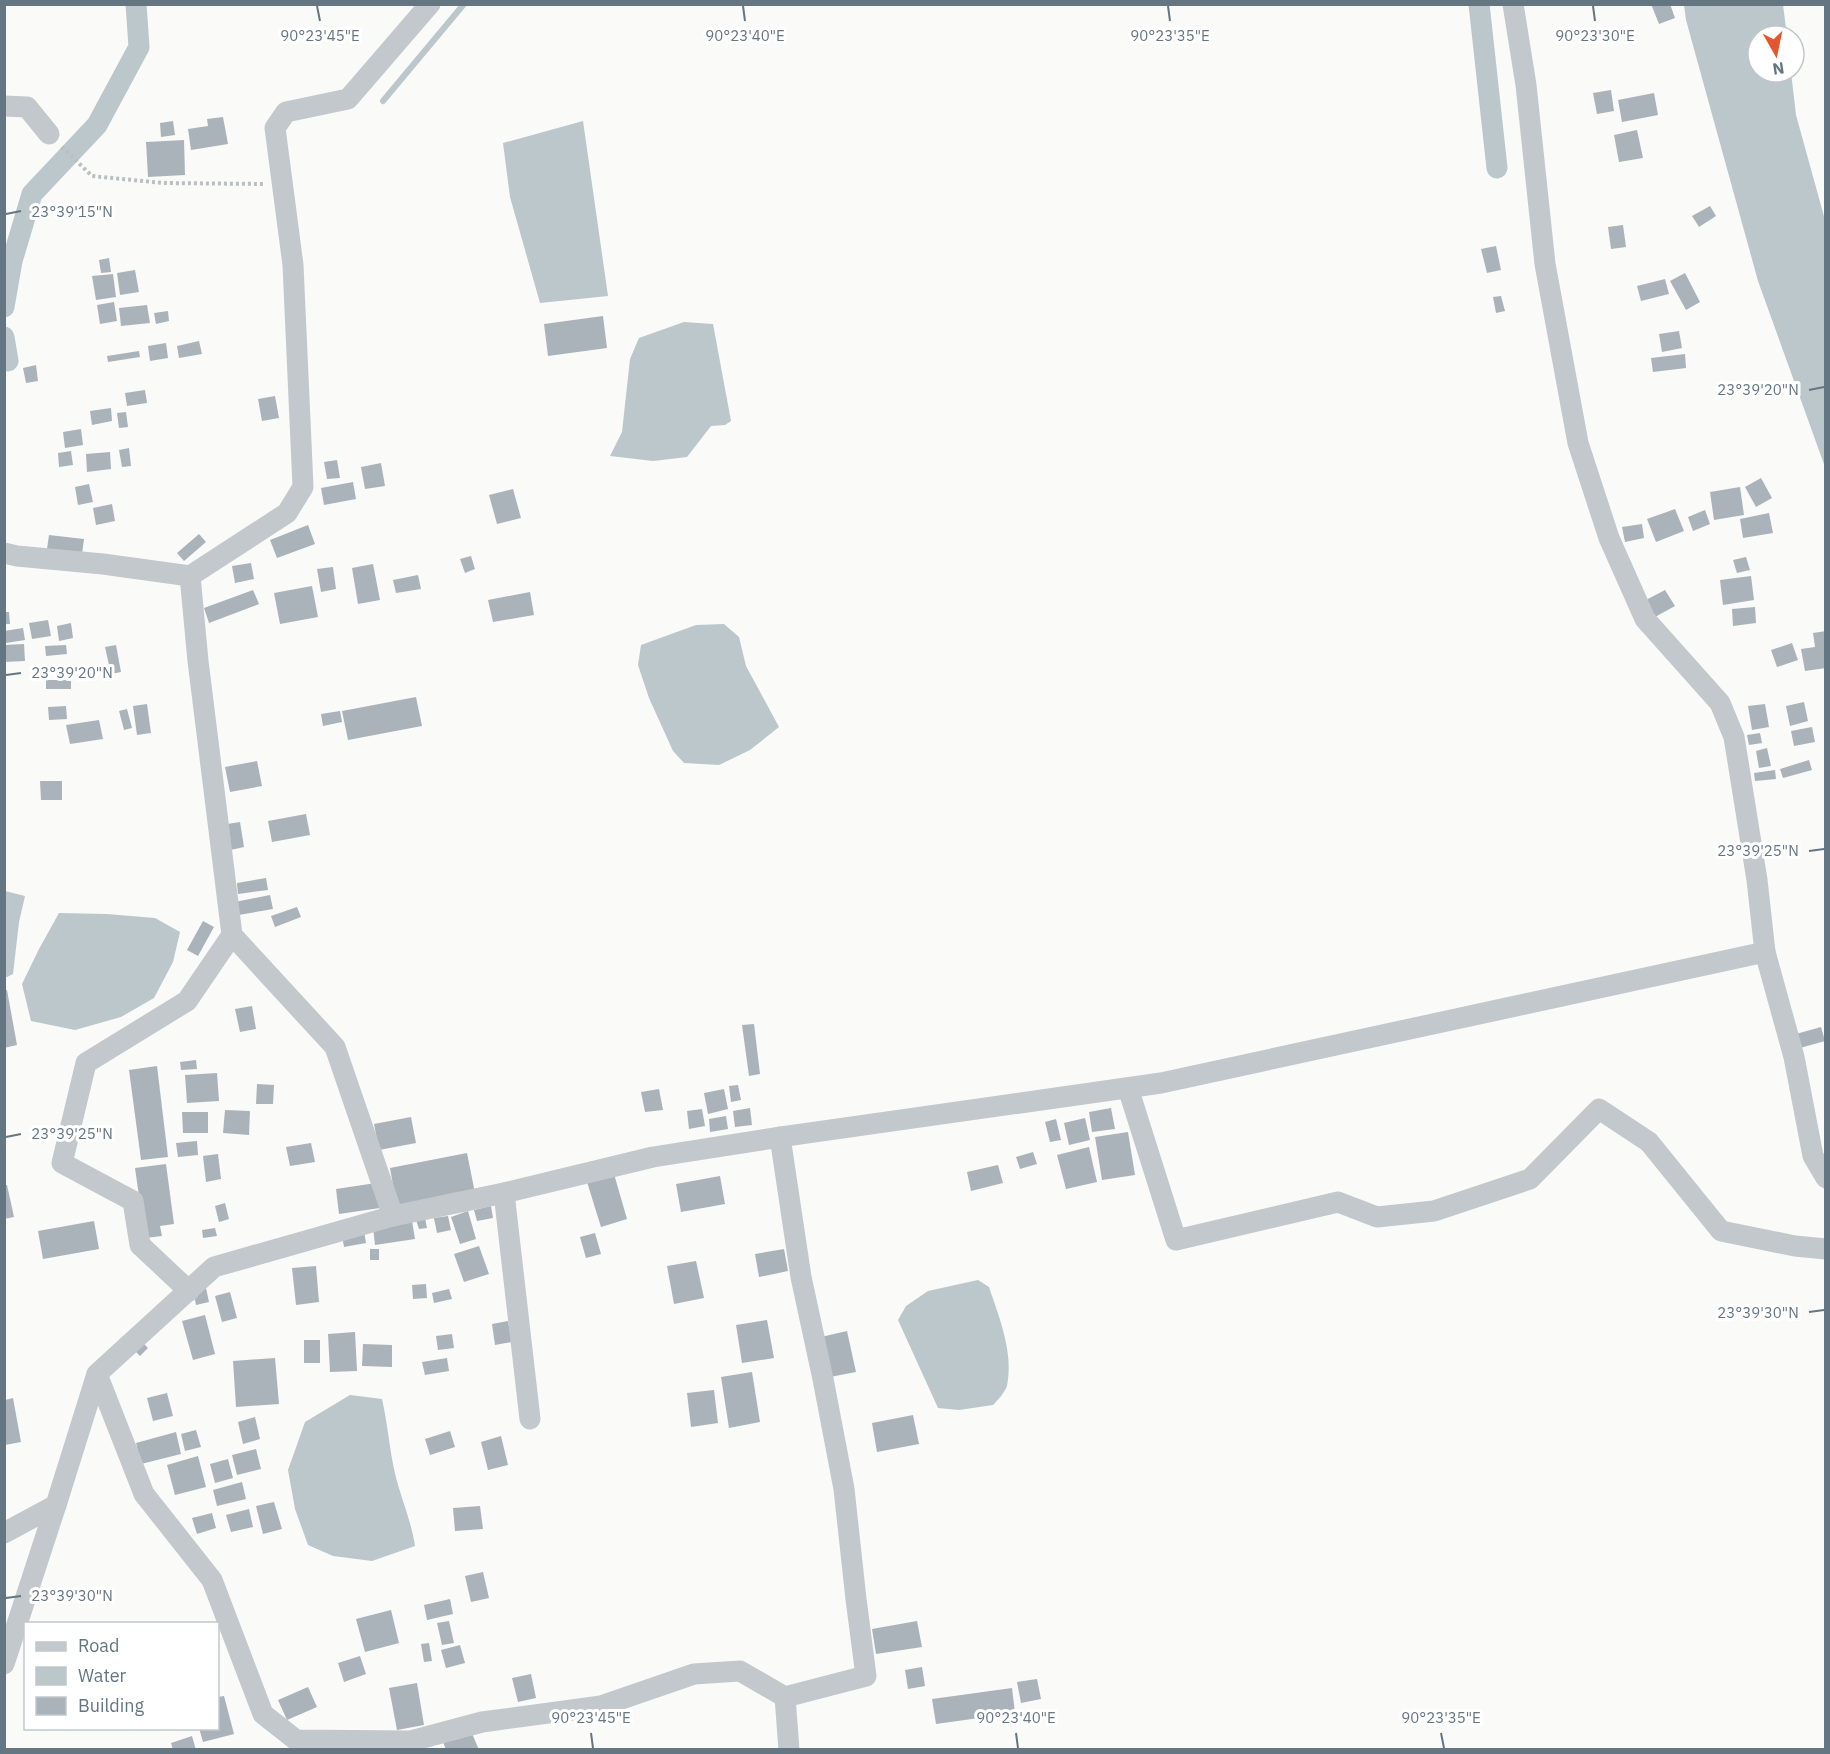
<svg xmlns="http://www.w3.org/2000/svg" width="1830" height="1754" viewBox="0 0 1830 1754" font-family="'IBM Plex Sans',sans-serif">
<rect width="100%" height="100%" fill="#fafaf8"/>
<g fill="#bbc7cb">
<path d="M1684,5H1783L1787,36H1758V72H1791L1796,115L1825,220V467L1758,281L1686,20Z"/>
<path d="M583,121L608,296L540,303L510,197L503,143Z"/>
<path d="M684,322L713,324L731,421L725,425L711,426L687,457L653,461L610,456L622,432L630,359L639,338Z"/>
<path d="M724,624L739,637L746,666L779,727L750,750L719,765L684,763L673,751L649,698L638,665L641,645L696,625Z"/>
<path d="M5,891L25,896L19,922L13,974L5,978Z"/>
<path d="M59,913L107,914L155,918L180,932L173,962L154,998L121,1017L75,1030L31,1021L22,984L39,949Z"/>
<path d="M978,1280L989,1287C999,1317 1014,1353 1007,1386C1005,1392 998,1400 993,1405L959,1410L938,1408L898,1320L906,1306L928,1291Z"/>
<path d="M350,1395L382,1399C387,1421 389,1443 393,1464C398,1492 411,1518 415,1546L372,1561L333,1556L308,1545L295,1509L288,1470L305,1422Z"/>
</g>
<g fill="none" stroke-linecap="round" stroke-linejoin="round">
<path stroke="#bbc7cb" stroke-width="6" d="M383,101L464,4"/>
<g stroke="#bbc7cb" stroke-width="21">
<path d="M1479,4L1497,168"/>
<path d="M4,307L12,261L32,194L97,125L139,47L136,4"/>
<path d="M4,337L8,361"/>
</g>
</g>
<g fill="#aab3b9">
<path d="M1651,4H1670L1675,18L1659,24Z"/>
<path d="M1611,90L1614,111L1597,114L1593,93Z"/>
<path d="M1654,93L1658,115L1622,122L1618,100Z"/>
<path d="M223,117L228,144L191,150L188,129L208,126L207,119Z"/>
<path d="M173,121L175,135L161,137L160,123Z"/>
<path d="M1637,130L1643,158L1619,162L1614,135Z"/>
<path d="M184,140L185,175L148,177L146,142Z"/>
<path d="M1710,206L1716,216L1699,227L1692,216Z"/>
<path d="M1623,225L1626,247L1611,249L1608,227Z"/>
<path d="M1496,246L1501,270L1487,273L1481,249Z"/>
<path d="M109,258L111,272L101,273L99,260Z"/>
<path d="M135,270L139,292L120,295L117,273Z"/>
<path d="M1685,273L1700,302L1686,310L1670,281Z"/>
<path d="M113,274L116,297L96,300L92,276Z"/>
<path d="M1665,279L1669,294L1641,301L1637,286Z"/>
<path d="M1501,296L1505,311L1496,313L1493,297Z"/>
<path d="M114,302L117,321L100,324L97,305Z"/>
<path d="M147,305L150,323L121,326L119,308Z"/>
<path d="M168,311L169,321L156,324L154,313Z"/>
<path d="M603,316L607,348L548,356L544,324Z"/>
<path d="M1679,331L1682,348L1662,352L1659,334Z"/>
<path d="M199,341L202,354L179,358L177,346Z"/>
<path d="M166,343L168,358L150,361L148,346Z"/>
<path d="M139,351L140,357L108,362L107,356Z"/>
<path d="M1685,354L1686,368L1653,372L1651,358Z"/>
<path d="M36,365L38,381L26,383L23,368Z"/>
<path d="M145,390L147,403L127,406L125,393Z"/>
<path d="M275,396L279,418L262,421L258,399Z"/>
<path d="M111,408L112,421L92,425L90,411Z"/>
<path d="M126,412L128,427L119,428L117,413Z"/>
<path d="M81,429L83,445L65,448L63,432Z"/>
<path d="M129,448L131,466L122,467L119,450Z"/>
<path d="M71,451L73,465L59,467L58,453Z"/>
<path d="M110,452L111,469L87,472L86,454Z"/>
<path d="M337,460L340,478L327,479L324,462Z"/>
<path d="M381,463L385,486L365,489L361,467Z"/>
<path d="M1761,478L1772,498L1756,507L1745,487Z"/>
<path d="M353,482L356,499L324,505L321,488Z"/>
<path d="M89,484L93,502L78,505L75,487Z"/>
<path d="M1740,487L1744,515L1714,520L1710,492Z"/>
<path d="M513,489L521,518L497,524L489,495Z"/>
<path d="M112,504L115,521L96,525L93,508Z"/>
<path d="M1675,509L1684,531L1656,542L1647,519Z"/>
<path d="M1705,510L1710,524L1693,531L1688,517Z"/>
<path d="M1769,513L1773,533L1743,538L1740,519Z"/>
<path d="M1642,524L1644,538L1625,542L1622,527Z"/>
<path d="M308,525L315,544L277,558L270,540Z"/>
<path d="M199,534L206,542L184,561L177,553Z"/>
<path d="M49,535L84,539L82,554L47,549Z"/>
<path d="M471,556L475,569L465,573L460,559Z"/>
<path d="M1746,557L1750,570L1737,573L1733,560Z"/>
<path d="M251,563L254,579L235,583L232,566Z"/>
<path d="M373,564L380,600L358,604L352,568Z"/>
<path d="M333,567L336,589L321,592L317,569Z"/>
<path d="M418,575L421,589L396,593L393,580Z"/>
<path d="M1751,576L1754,600L1723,605L1720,580Z"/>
<path d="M312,586L318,617L280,624L274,593Z"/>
<path d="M253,590L259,604L209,623L204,608Z"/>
<path d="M1665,590L1675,606L1655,617L1646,600Z"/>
<path d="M530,592L534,615L493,622L488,600Z"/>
<path d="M1755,607L1756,623L1733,626L1732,609Z"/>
<path d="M4,612H9L10,624H4Z"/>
<path d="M48,620L51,636L32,639L29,623Z"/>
<path d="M71,623L73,638L59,641L57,626Z"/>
<path d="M23,628L25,640L6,643L4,631Z"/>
<path d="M1826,631V668L1805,671L1801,649L1815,647L1813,633Z"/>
<path d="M1792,643L1798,660L1777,667L1771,650Z"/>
<path d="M24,644L25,661L4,662V645Z"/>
<path d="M66,645L67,654L46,656L45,646Z"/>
<path d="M116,645L121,672L111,674L105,647Z"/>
<rect x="46" y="680" width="25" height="9"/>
<path d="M416,697L422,726L348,740L342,711Z"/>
<path d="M1804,702L1808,721L1790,726L1786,706Z"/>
<path d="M147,704L151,733L137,735L133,706Z"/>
<path d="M1765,704L1769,727L1752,730L1748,706Z"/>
<path d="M66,706L67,719L49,720L48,707Z"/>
<path d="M127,709L132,728L124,730L119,711Z"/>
<path d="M340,711L342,722L323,726L321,714Z"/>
<path d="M99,720L103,739L70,744L66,725Z"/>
<path d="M1812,727L1815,742L1794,746L1791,731Z"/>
<path d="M1760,733L1762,743L1749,745L1747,735Z"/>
<path d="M1767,748L1771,766L1759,768L1756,751Z"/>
<path d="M1809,760L1812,770L1783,778L1780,769Z"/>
<path d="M257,761L262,786L230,792L225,767Z"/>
<path d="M1775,770L1776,779L1755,781L1754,773Z"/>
<path d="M40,781H62V800H41Z"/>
<path d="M306,814L310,835L272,842L268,821Z"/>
<path d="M240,822L244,847L226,851L221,825Z"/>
<path d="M266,878L268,890L238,894L237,883Z"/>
<path d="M270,895L273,909L233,916L230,903Z"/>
<path d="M297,907L301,917L275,927L271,916Z"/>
<path d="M203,921L214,927L198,956L187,950Z"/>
<path d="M4,990H7L17,1045L4,1048Z"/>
<path d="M252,1006L256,1029L240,1032L235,1009Z"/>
<path d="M754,1024L760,1074L749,1076L742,1025Z"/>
<path d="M1821,1027L1825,1041L1800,1048L1796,1034Z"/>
<path d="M196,1060L197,1069L181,1070L180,1062Z"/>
<path d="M157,1066L168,1157L141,1160L129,1070Z"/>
<path d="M217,1073L219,1101L187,1103L185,1075Z"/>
<path d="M257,1084L274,1085L273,1104H256Z"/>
<path d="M738,1085L741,1100L731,1102L729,1086Z"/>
<path d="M659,1089L663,1110L645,1112L641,1092Z"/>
<path d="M724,1089L728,1109L708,1114L704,1093Z"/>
<path d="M750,1108L752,1125L735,1127L733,1111Z"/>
<path d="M1111,1108L1115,1129L1092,1132L1089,1112Z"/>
<path d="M702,1109L705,1126L689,1129L687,1111Z"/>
<path d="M225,1110L250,1111L249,1135L223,1133Z"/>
<path d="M182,1112H208V1133H183Z"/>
<path d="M726,1116L728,1129L710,1132L709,1119Z"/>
<path d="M411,1117L416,1143L379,1150L374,1124Z"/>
<path d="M1085,1118L1090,1140L1069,1145L1064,1123Z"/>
<path d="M1056,1119L1061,1140L1050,1142L1045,1122Z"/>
<path d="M1128,1132L1135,1175L1102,1180L1095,1137Z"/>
<path d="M197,1141L198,1155L178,1157L176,1143Z"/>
<path d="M311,1143L315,1162L290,1166L286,1147Z"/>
<path d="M1089,1147L1097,1182L1066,1189L1057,1155Z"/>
<path d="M1033,1152L1037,1164L1020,1169L1016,1157Z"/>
<path d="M467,1153L475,1193L397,1208L390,1168Z"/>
<path d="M218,1154L221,1179L206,1182L203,1156Z"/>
<path d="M166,1164L174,1224L160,1226L162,1236L145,1238L135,1168Z"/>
<path d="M998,1165L1003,1183L971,1191L967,1172Z"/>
<path d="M614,1174L627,1219L601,1227L587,1182Z"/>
<path d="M720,1176L725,1204L681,1212L676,1184Z"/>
<path d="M376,1183L380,1208L339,1214L336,1189Z"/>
<path d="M4,1185H7L14,1217L4,1219Z"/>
<path d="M225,1203L229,1219L219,1222L215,1206Z"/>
<path d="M491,1206L493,1218L477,1221L474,1210Z"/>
<path d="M468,1211L476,1239L460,1244L451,1217Z"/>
<path d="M448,1216L451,1230L437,1233L434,1218Z"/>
<path d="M425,1218L427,1228L419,1229L416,1220Z"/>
<path d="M94,1221L99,1249L43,1259L38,1231Z"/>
<path d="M412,1221L415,1239L375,1245L373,1227Z"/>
<path d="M215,1228L217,1236L203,1238L202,1230Z"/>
<path d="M364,1231L366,1243L344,1247L342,1235Z"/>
<path d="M595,1233L601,1254L586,1258L580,1237Z"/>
<path d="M479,1246L489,1274L464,1282L454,1254Z"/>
<rect x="370" y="1249" width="9" height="11"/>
<path d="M784,1249L788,1271L759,1277L755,1254Z"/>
<path d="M696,1261L704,1298L674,1304L667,1266Z"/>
<path d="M316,1266L319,1302L296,1305L292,1268Z"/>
<path d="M426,1284L427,1298L413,1299L412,1285Z"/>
<path d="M206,1288L209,1302L196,1305L193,1290Z"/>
<path d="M449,1289L452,1299L434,1303L432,1293Z"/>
<path d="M230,1292L237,1318L222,1322L215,1296Z"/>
<path d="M205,1315L215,1354L193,1360L182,1321Z"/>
<path d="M767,1320L774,1358L742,1363L736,1325Z"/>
<path d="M508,1321L512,1342L495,1345L492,1324Z"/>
<path d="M847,1331L856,1372L830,1377L821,1337Z"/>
<path d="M355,1332L357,1371L330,1372L328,1334Z"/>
<path d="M452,1334L454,1348L438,1350L436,1336Z"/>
<rect x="304" y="1340" width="16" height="23"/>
<path d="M142,1342L148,1348L140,1356L134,1350Z"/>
<path d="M363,1344L392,1345V1367L362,1366Z"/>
<path d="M275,1358L279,1404L236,1407L233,1361Z"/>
<path d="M447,1358L449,1371L425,1375L422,1362Z"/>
<path d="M752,1372L760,1422L729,1428L721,1377Z"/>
<path d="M714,1390L718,1423L691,1427L687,1393Z"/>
<path d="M167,1393L173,1416L153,1421L147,1398Z"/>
<path d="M13,1398L21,1442L5,1445V1400Z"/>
<path d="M913,1415L919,1444L877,1452L872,1423Z"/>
<path d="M255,1417L260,1439L243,1444L238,1422Z"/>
<path d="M196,1430L201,1447L185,1451L181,1434Z"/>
<path d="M450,1431L455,1447L430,1455L425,1439Z"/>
<path d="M176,1432L181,1454L141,1464L136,1443Z"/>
<path d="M501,1436L508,1465L488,1470L481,1442Z"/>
<path d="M256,1449L261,1469L237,1475L232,1455Z"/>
<path d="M198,1456L206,1487L175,1495L167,1465Z"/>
<path d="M228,1459L233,1478L215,1483L210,1464Z"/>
<path d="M242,1482L246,1499L217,1506L213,1490Z"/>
<path d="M274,1502L282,1529L263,1534L256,1506Z"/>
<path d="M480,1506L483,1529L455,1531L453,1508Z"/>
<path d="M249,1509L253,1527L231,1532L226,1515Z"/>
<path d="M212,1513L216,1528L197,1534L192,1518Z"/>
<path d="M483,1572L489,1598L471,1602L465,1576Z"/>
<path d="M450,1599L453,1614L427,1620L424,1605Z"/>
<path d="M391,1610L399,1643L365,1652L356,1619Z"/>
<path d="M449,1621L454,1643L442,1645L437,1623Z"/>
<path d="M917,1621L922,1647L876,1654L872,1629Z"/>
<path d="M429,1643L432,1661L424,1662L421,1644Z"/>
<path d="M460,1645L465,1663L446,1668L441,1650Z"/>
<path d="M360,1656L366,1674L344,1682L338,1663Z"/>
<path d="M922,1667L925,1686L908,1689L905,1670Z"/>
<path d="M531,1674L536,1698L518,1702L512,1678Z"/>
<path d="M1037,1679L1041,1699L1021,1703L1017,1682Z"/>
<path d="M417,1683L424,1725L397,1730L389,1688Z"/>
<path d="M308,1687L317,1707L287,1720L278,1700Z"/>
<path d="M1012,1688L1015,1713L936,1724L932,1699Z"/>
<path d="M224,1696L234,1734L203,1742L199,1728H218V1697Z"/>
<path d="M471,1731L479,1750H446L443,1742Z"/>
<path d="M192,1736L196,1750H173L171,1743Z"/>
</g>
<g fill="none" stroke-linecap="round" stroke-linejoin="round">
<path stroke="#bbbfc2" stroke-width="4" stroke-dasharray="3 3" stroke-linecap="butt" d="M62,147L92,176L163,183L264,184"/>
<g stroke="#c3c8cc" stroke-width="21">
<path d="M1513,4L1526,85L1545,264L1578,443L1609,538L1645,619L1720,703L1734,737L1757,880L1765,952"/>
<path d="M4,106L27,107L49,134"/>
<path d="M4,553L17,556L103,564L190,576L287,513L303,487L293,265L275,128L286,112L348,99L430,4"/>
<path d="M190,576L198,661L232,935L335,1047L393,1216"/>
<path d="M1128,1088L1176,1240L1338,1202L1377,1217L1434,1211L1530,1179L1599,1109L1649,1142L1721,1231L1795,1246L1826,1249"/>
<path d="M780,1137L801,1277L823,1379L844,1489L856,1599L866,1676L785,1697L789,1750"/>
<path d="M504,1193L530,1419"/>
<path d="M189,1291L140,1245L133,1201L62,1163L86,1063L187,1001L232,935"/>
<path d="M97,1374L144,1494L212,1580L263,1714L296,1740L411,1741L482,1722L601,1706L694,1674L740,1671L785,1697"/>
<path d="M4,1533L56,1505L97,1374L214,1267L393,1216L504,1193L653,1157L780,1137L1161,1083L1765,952L1794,1057L1813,1156L1826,1178"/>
<path d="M4,1664L56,1505"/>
</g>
</g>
<path fill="none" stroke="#657683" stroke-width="2" d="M317,6L320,21M743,6L745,21M1168,6L1170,21M1593,6L1595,21M6,214L21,211M1809,390L1824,387M6,675L21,673M1809,851L1824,849M6,1137L21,1134M1809,1312L1824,1310M6,1598L21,1596M591,1733L593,1748M1016,1733L1018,1748M1441,1733L1444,1748"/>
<g font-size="15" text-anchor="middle" fill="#657683" stroke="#fff" stroke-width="6" stroke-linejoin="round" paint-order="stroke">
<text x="320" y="41">90°23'45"E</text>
<text x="745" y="41">90°23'40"E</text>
<text x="1170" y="41">90°23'35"E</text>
<text x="1595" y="41">90°23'30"E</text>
<text x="72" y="217">23°39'15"N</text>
<text x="1758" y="395">23°39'20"N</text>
<text x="72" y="678">23°39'20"N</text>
<text x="1758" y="856">23°39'25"N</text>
<text x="72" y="1139">23°39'25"N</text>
<text x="1758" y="1318">23°39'30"N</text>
<text x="72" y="1601">23°39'30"N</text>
<text x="591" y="1723">90°23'45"E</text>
<text x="1016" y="1723">90°23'40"E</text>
<text x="1441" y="1723">90°23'35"E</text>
</g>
<rect width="1830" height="1754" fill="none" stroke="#657683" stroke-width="12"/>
<rect x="24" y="1622" width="195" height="108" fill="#ffffff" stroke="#c1c8cd" stroke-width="1.5"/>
<rect x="36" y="1642" width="30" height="9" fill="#c3c8cc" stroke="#c1c8cd" stroke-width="1.5"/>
<text x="78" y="1652" font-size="18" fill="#657683">Road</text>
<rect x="36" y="1667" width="30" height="18" fill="#bbc7cb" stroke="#c1c8cd" stroke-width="1.5"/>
<text x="78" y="1682" font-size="18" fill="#657683">Water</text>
<rect x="36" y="1697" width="30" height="18" fill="#aab3b9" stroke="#c1c8cd" stroke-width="1.5"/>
<text x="78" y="1712" font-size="18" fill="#657683">Building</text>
<g transform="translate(1776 54) rotate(171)"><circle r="28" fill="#ffffff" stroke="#c1c8cd" stroke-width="1.5"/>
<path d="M0-4.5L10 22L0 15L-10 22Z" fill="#e4572e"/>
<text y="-9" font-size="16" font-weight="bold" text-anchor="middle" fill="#657683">N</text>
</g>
</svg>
